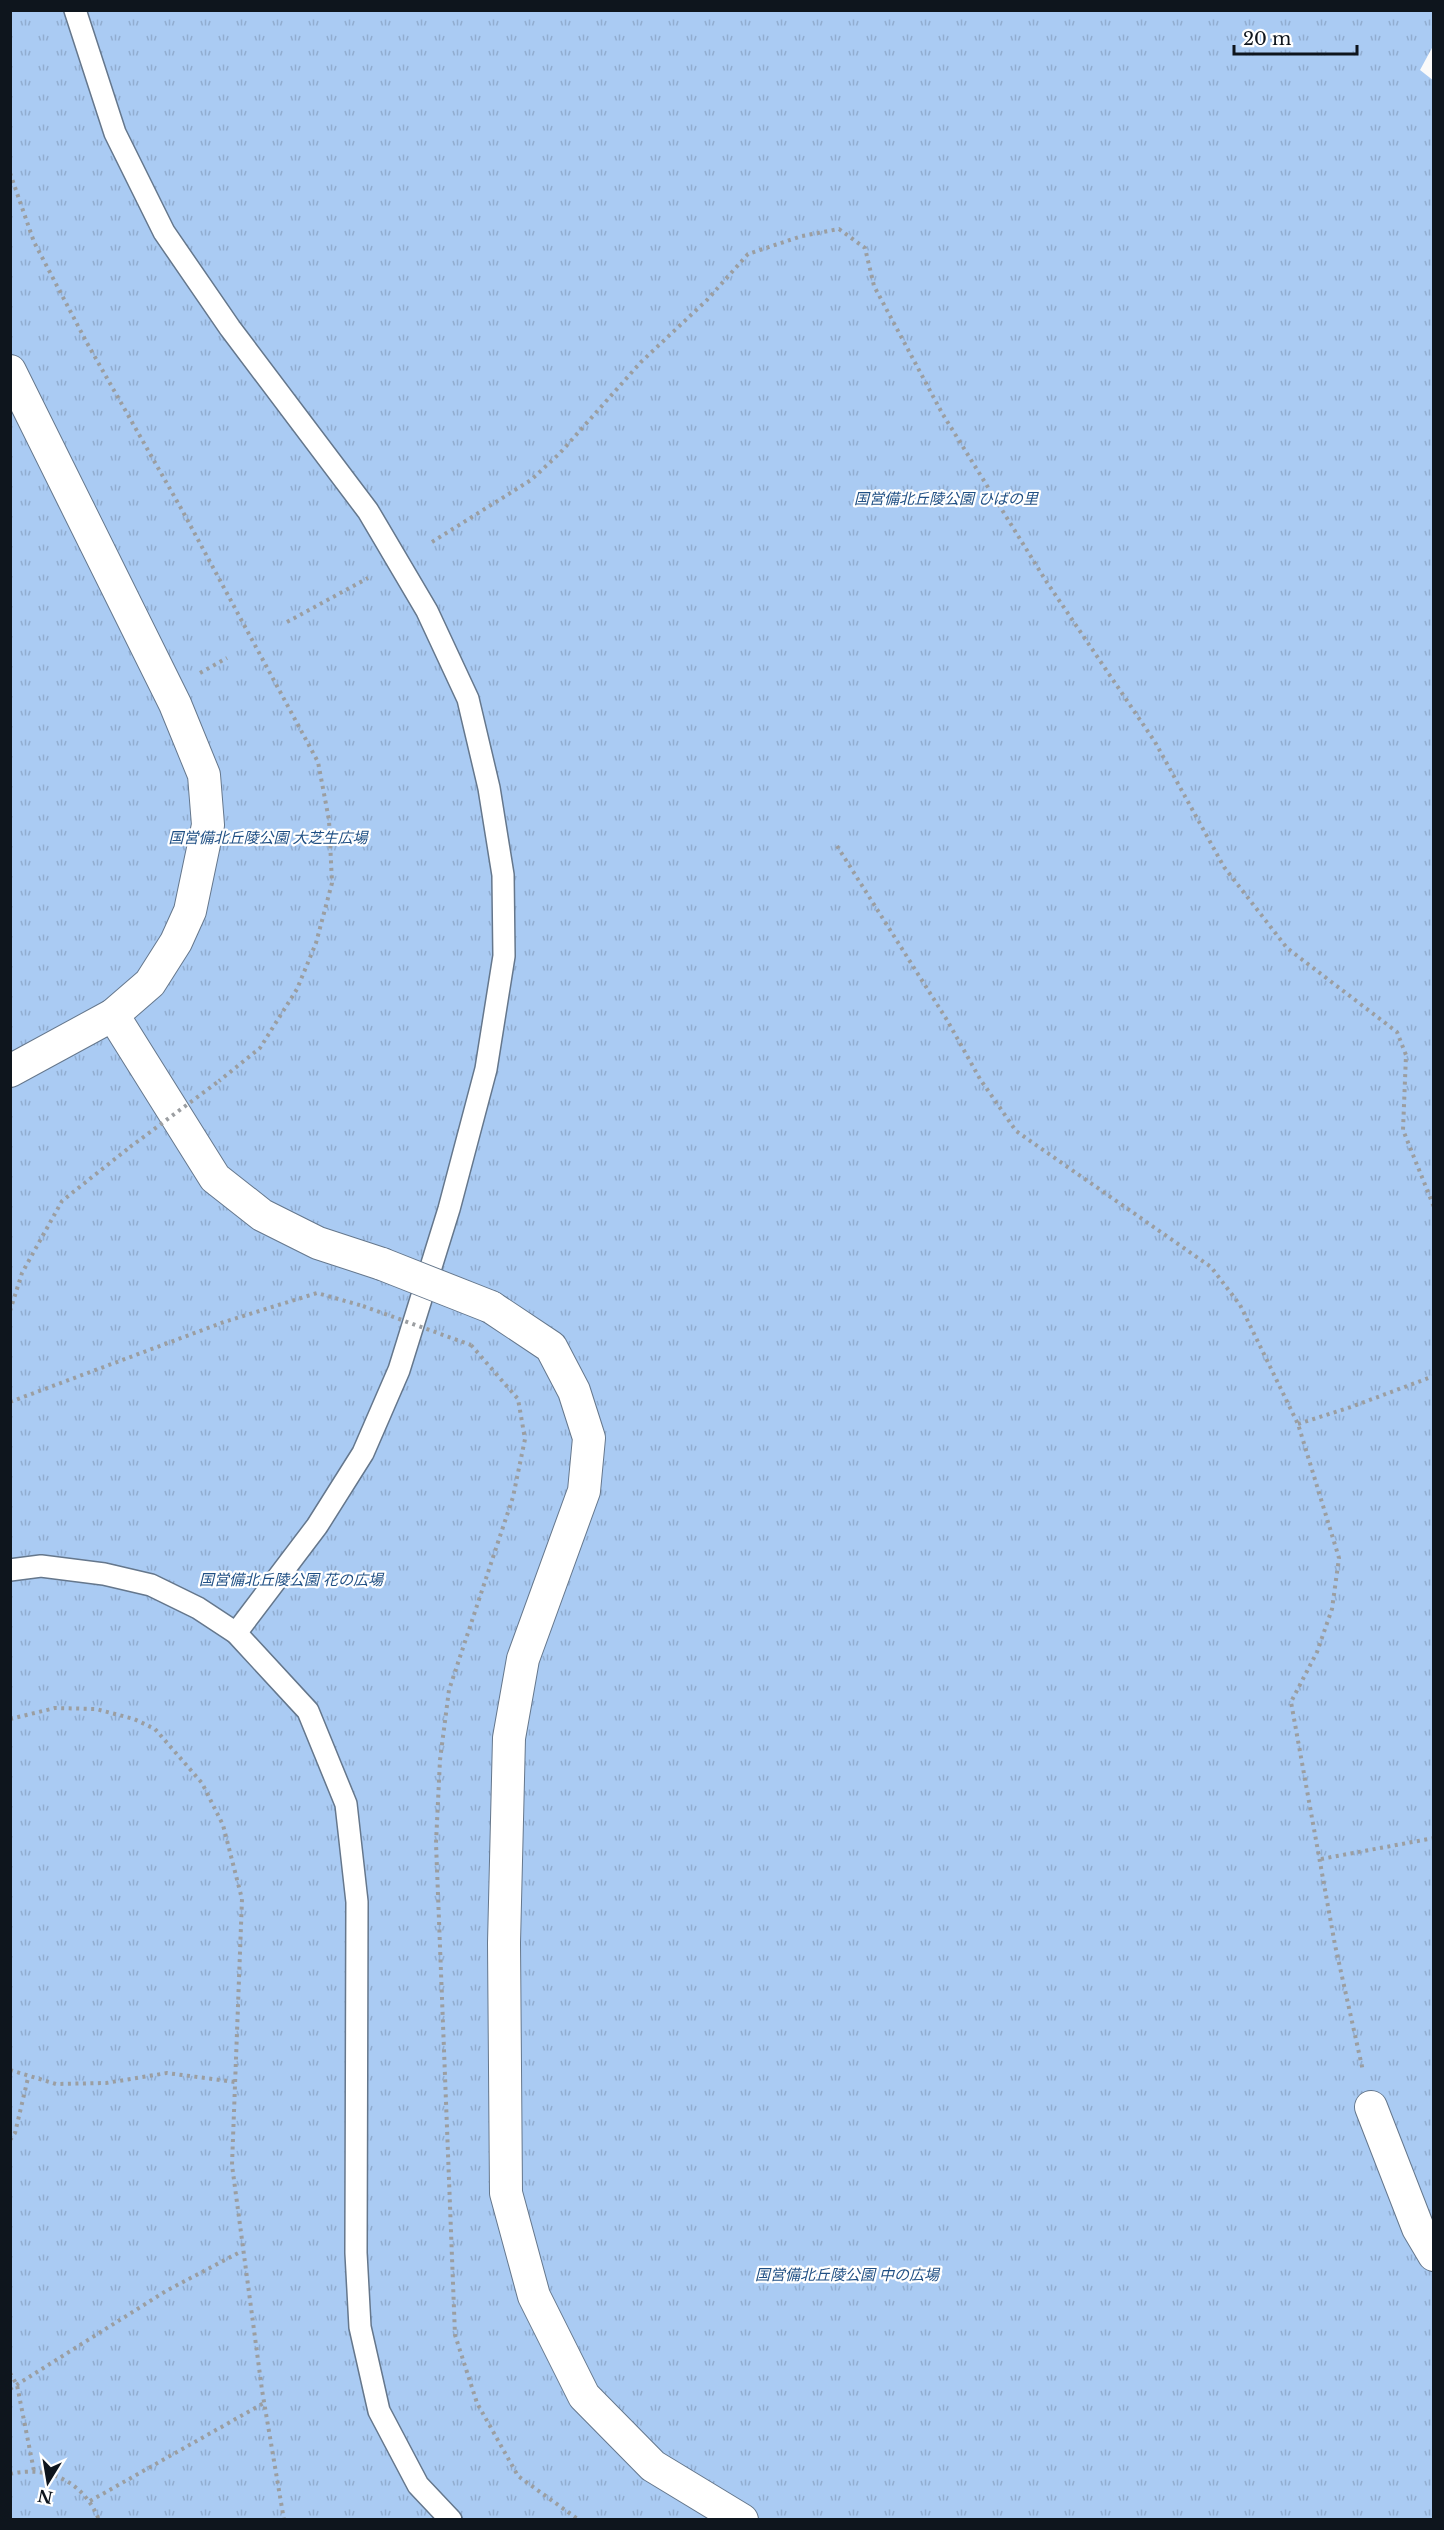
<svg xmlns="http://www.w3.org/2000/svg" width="1444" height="2530" viewBox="0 0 1444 2530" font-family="'Libre Baskerville','Noto Sans JP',serif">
<defs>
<pattern id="park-tufts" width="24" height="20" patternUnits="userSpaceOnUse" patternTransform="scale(1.5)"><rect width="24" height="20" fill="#aacbf3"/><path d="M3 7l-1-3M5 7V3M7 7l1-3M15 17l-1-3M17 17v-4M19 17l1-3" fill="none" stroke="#91add0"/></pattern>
</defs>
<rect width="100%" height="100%" fill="#fafafa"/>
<path fill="url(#park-tufts)" d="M11,11H1433V46L1420,70L1434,81L1433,2519L11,2520Z"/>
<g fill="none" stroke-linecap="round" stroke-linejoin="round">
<defs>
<g id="service">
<path d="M75,10L115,133L164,232L230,328L368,511L427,611L468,699L489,788L503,875L504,956L486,1069L449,1209L399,1370L363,1453L317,1526L236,1633"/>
<path d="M10,1570L41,1566L104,1574L151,1585L198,1608L236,1633L308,1711L346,1804L357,1902L356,2253L360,2327L379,2411L418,2485L451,2520"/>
</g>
<g id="pedestrian">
<path d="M10,371L175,704L204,775L208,825L190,911L176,942L150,983L113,1015L10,1071"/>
<path d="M113,1015L215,1178L262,1215L318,1243L382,1264"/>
<path d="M491,1307L551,1347L574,1391L589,1438L584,1491L523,1659L509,1738L504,1943L506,2193L534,2296L584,2396L653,2466L742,2520"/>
<path d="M1371,2107L1418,2228L1434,2255"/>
</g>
</defs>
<use href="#service" stroke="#65778c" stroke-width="24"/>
<use href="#pedestrian" stroke="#65778c" stroke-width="34"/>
<g stroke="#9b9ea1" stroke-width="4" stroke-dasharray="3 4.5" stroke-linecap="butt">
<path d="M10,173L34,242L87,343L182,510L318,762L329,820L332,883L316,943L297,989L260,1048L219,1081"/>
<path d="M432,542L531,480L560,453L641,362L707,300L748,254L802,236L839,229L865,248L874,286L942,413L1046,581L1155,742L1224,867L1287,948L1397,1032L1406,1055L1403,1130L1434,1207"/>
<path d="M287,622L368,578"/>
<path d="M200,673L227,658"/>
<path d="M837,846L947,1020L980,1079L1016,1131L1211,1267L1240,1305L1298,1424L1339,1558L1332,1609L1317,1652L1291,1702L1335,1945L1363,2071"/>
<path d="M10,1311L22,1273L62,1201L130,1147"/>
<path d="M471,1345L518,1399L525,1439L513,1497L449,1690L440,1760L436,1843L455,2335L477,2403L518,2476L579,2520"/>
<path d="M10,1402L224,1322L317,1293L363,1306"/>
<path d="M1298,1424L1351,1407L1434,1376"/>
<path d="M10,1719L55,1708L96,1709L134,1719L155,1729L202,1783L223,1825L242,1899L232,2165L262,2390L284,2520"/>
<path d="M1321,1859L1434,1838"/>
<path d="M10,2070L56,2084L106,2083L167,2073L235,2082"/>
<path d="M10,2140L15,2133L28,2078"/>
<path d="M10,2373L17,2385L34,2471"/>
<path d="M10,2389L166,2291L242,2251"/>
<path d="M10,2474C49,2465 84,2482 99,2520"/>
<path d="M90,2501L264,2403"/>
</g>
<use href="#service" stroke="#fff" stroke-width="21"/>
<use href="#pedestrian" stroke="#fff" stroke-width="32"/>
<defs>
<path id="pedestrian-bridge" d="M382,1264L491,1307"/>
</defs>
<use href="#pedestrian-bridge" stroke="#65778c" stroke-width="34" stroke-linecap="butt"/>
<g stroke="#9b9ea1" stroke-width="4" stroke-dasharray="3 4.5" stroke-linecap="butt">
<path d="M130,1147L219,1081"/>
<path d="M363,1306L471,1345"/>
</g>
<use href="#pedestrian-bridge" stroke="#fff" stroke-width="32"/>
</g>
<g text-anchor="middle" stroke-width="4.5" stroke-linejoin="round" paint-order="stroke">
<g font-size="15" font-style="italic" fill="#1f4f84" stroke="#fff">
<text x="946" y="504">国営備北丘陵公園 ひばの里</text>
<text x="268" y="843">国営備北丘陵公園 大芝生広場</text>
<text x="291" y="1585">国営備北丘陵公園 花の広場</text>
<text x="847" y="2280">国営備北丘陵公園 中の広場</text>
</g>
</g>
<rect width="1444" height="2530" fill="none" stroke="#0e151d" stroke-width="24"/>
<g transform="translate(48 2482) rotate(191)" stroke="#ffffff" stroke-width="4.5" paint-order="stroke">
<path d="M0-4.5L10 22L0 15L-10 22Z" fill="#0e151d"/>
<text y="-9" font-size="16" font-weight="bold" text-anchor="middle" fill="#0e151d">N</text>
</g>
<path d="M1234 45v9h123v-9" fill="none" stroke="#0e151d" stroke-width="3"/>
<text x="1243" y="45" font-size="18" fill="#0e151d" stroke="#ffffff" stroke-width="4.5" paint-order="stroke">20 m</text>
</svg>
